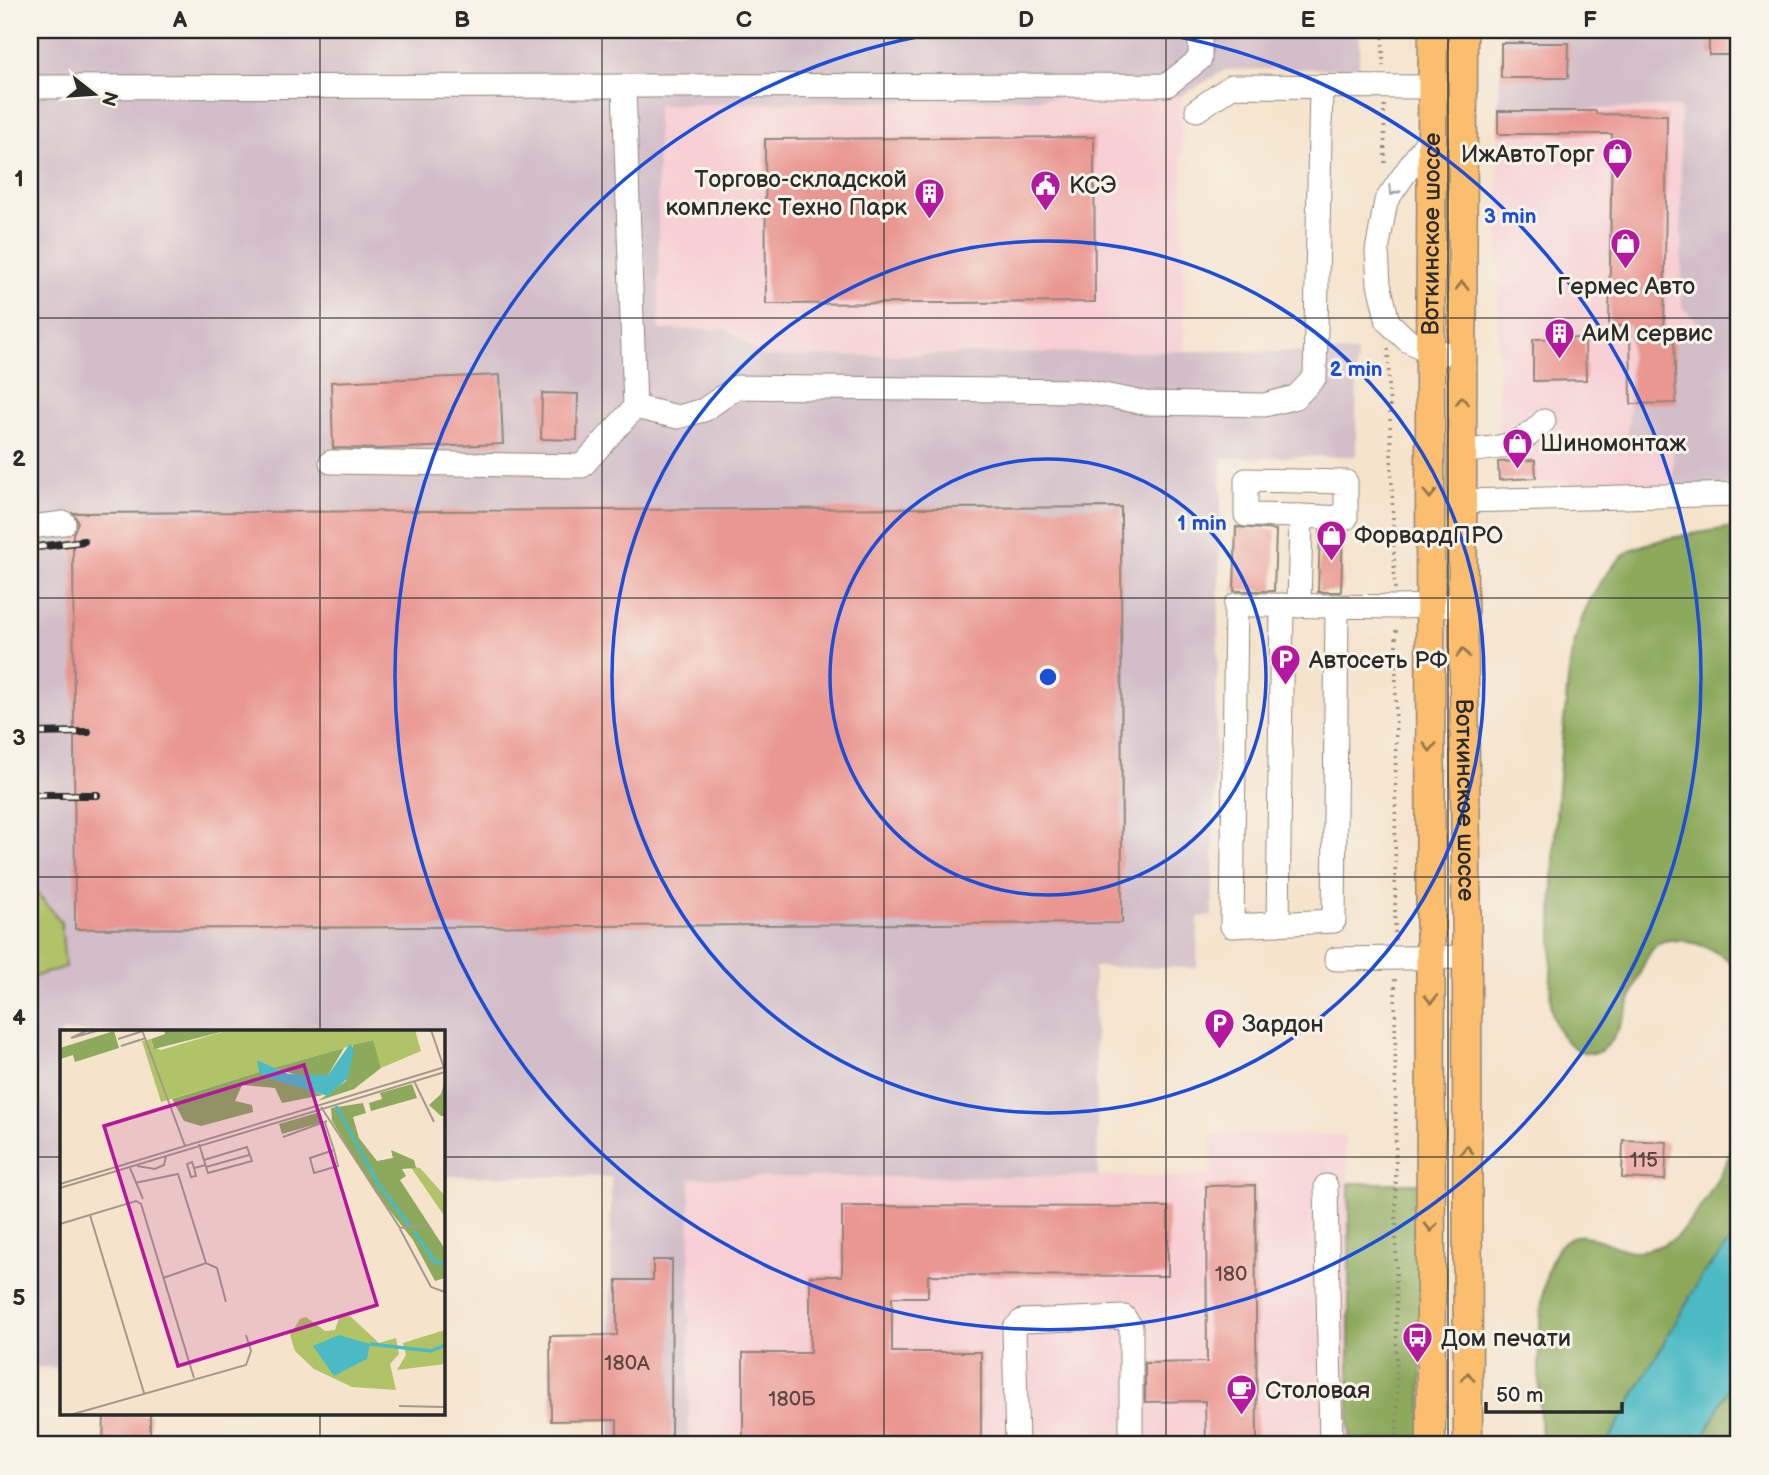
<svg xmlns="http://www.w3.org/2000/svg" width="1769" height="1475" viewBox="0 0 1769 1475" font-family="'Balsamiq Sans',sans-serif">
<rect width="100%" height="100%" fill="#f7f3e8"/>
<filter id="ink" filterUnits="userSpaceOnUse"><feTurbulence type="fractalNoise" baseFrequency=".0143" numOctaves="2"/><feDisplacementMap in="SourceGraphic" scale="14" xChannelSelector="R" yChannelSelector="G"/><feConvolveMatrix kernelMatrix="1 2 1 2 8 2 1 2 1" color-interpolation-filters="sRGB"/></filter>
<filter id="wash" filterUnits="userSpaceOnUse"><feTurbulence type="fractalNoise" baseFrequency=".00686" numOctaves="4" result="noise"/><feDisplacementMap in="SourceGraphic" scale="28" xChannelSelector="R" yChannelSelector="G"/><feGaussianBlur stdDeviation="1.57" result="paint"/><feColorMatrix in="noise" values="0 0 0 0 0 0 0 0 0 0 0 0 0 0 0 0 0 1.4 0 .05"/><feComposite in="paint" operator="in"/></filter>
<g filter="url(#wash)">
<rect width="100%" height="100%" fill="#f5e3cc"/>
<g fill="#f7cfd4">
<path d="M1181,96L1185,351L764,357L726,329L659,331L657,104Z"/>
<path d="M1680,107L1682,307L1706,329L1674,336L1627,334L1630,337L1628,439L1674,440L1673,490L1499,480L1498,111Z"/>
<path d="M1211,1134L1344,1135L1349,1183V1445H689L690,1178L1212,1176Z"/>
</g>
<g fill="#d2bdc8">
<path d="M30,30H1360L1359,68L1225,70L1181,96L657,105L659,330L726,329L764,357L1185,351L1357,352L1356,456L1222,458L1212,916L1198,917L1197,968L1094,967L1098,1176L690,1178L689,1445H610L611,1177L443,1176V1032H61V1368L30,1367Z"/>
<path d="M1506,30H1739V485L1673,490V441L1628,439L1630,338L1626,333L1674,336L1705,328L1682,307L1680,107L1498,111L1501,43Z"/>
</g>
<path fill="#b0c367" stroke="#6e7749" stroke-width="2" d="M30,884L61,922L65,967L30,978Z"/>
<g fill="#8ca95c" stroke="#5c6a44" stroke-width="2">
<path d="M1739,526V970C1724,955 1705,944 1684,941C1676,940 1666,938 1658,944C1629,964 1625,1088 1569,1044C1561,1037 1556,1027 1553,1017C1548,997 1552,970 1552,948C1552,873 1556,797 1564,721C1567,699 1567,675 1572,653C1579,620 1592,589 1615,564C1621,557 1632,548 1641,546C1668,536 1709,532 1739,526Z"/>
<path d="M1739,1130V1227L1721,1254L1703,1274L1606,1445H1541C1540,1401 1530,1273 1563,1242C1583,1224 1612,1250 1634,1251C1648,1251 1667,1245 1678,1235C1700,1214 1731,1159 1739,1130Z"/>
<rect x="1349" y="1183" width="73" height="262"/>
<path d="M1739,1365V1445H1700Z"/>
</g>
<path fill="#4cbac4" stroke="#3c7278" stroke-width="2" d="M1739,1227V1365L1700,1445H1606L1703,1274L1721,1254Z"/>
<g id="blocks">
<g fill="#ea9691">
<rect x="1709" y="30" width="21" height="25"/>
<path d="M1501,43H1569L1568,78H1501Z"/>
<path d="M1498,111H1596V114L1667,115L1664,337L1674,336L1676,403L1631,404L1630,326H1609L1612,134H1498Z"/>
<path d="M1094,137L1095,302L766,304L765,139Z"/>
<path d="M1585,338L1586,380L1533,381V339Z"/>
<path d="M500,375L503,444L380,449L333,448L331,382Z"/>
<path d="M542,393L578,394L577,440L541,439Z"/>
<path d="M1535,460L1536,478L1499,480L1498,462Z"/>
<path d="M1121,507L1122,923L75,929L73,534L78,522L73,513Z"/>
<path d="M1236,527L1276,530L1274,591H1234Z"/>
<path d="M1320,531L1343,532L1341,592H1318Z"/>
<path d="M1623,1140L1667,1142L1665,1180L1622,1178Z"/>
<path d="M1255,1185L1257,1445H1206L1205,1401L1145,1402V1363L1207,1362L1206,1186Z"/>
<path d="M842,1206L1168,1207V1276L928,1275V1297H892V1352H981V1445H743V1353H810V1276H842Z"/>
<path d="M653,1260H672L671,1445H617V1420L551,1421L550,1336L617,1335V1280H653Z"/>
<path d="M104,1414H150V1445H103Z"/>
</g>
</g>
</g>
<g filter="url(#ink)">
<use href="#blocks" fill-opacity="0" stroke="#90877c" stroke-width="2"/>
<g fill="none" stroke-linecap="round" stroke-linejoin="round">
<defs>
<g id="minor">
<path d="M30,87L1167,85L1200,59V30"/>
<path d="M1197,110L1232,86L1433,87"/>
<path d="M1432,134L1386,201L1377,251L1379,284L1388,322L1407,340L1430,352L1462,354"/>
<path d="M635,407L678,417L704,410L737,387L1083,391L1145,403L1264,405L1296,397L1315,377L1321,87"/>
<path d="M1462,451C1496,448 1519,449 1544,421"/>
<path d="M331,462L582,466L635,407L624,86"/>
<path d="M1462,501L1739,494"/>
<path d="M30,527L64,523"/>
<path d="M1299,606L1301,516L1246,515V480L1346,482V518L1301,516"/>
<path d="M1337,606L1334,921L1232,926L1236,605H1255L1396,607L1463,605"/>
<path d="M1278,924L1282,605"/>
<path d="M1336,959L1467,957"/>
<path d="M1326,1186L1331,1445"/>
<path d="M1017,1445L1014,1329L1022,1321L1124,1317L1131,1327V1445"/>
</g>
<g id="major">
<path id="s1" d="M1463,30L1462,501L1467,957L1468,1445"/>
<path id="s2" d="M1431,1445L1430,352L1433,30"/>
</g>
</defs>
<use href="#minor" stroke="#90877c" stroke-width="25"/>
<use href="#major" stroke="#90877c" stroke-width="31"/>
<g stroke="#90877c" stroke-width="3.5" stroke-dasharray="2 5" stroke-linecap="butt">
<path d="M1383,30V66"/>
<path d="M1384,105L1385,164"/>
<path d="M1388,349L1395,590"/>
<path d="M1395,940L1396,625"/>
<path d="M1395,979L1397,1445"/>
</g>
<use href="#minor" stroke="#fff" stroke-width="23"/>
<use href="#major" stroke="#fbbd6e" stroke-width="28"/>
<defs>
<g id="rail">
<path d="M30,548L84,541"/>
<path d="M30,733L88,732"/>
<path d="M30,795H97"/>
</g>
</defs>
<use href="#rail" stroke="#2b2b2b" stroke-width="8"/>
<use href="#rail" stroke="#f7f3e8" stroke-width="5" stroke-dasharray="16" stroke-linecap="butt"/>
</g>
<defs><path id="oneway-chevron" d="M-2-3.5L2.5 0L-2 3.5" fill="none" stroke-width="1.6" stroke-linecap="round" stroke-linejoin="round" transform="scale(1.75)"/></defs>
<use stroke="#a0a0a0" href="#oneway-chevron" transform="translate(1393 191) rotate(124)"/>
<g stroke="#93744c">
<use href="#oneway-chevron" transform="translate(1462 286) rotate(-90)"/>
<use href="#oneway-chevron" transform="translate(1462 401) rotate(-90)"/>
<use href="#oneway-chevron" transform="translate(1430 494) rotate(90)"/>
<use href="#oneway-chevron" transform="translate(1463 653) rotate(-91)"/>
<use href="#oneway-chevron" transform="translate(1430 747) rotate(90)"/>
<use href="#oneway-chevron" transform="translate(1431 999) rotate(90)"/>
<use href="#oneway-chevron" transform="translate(1467 1150) rotate(-90)"/>
<use href="#oneway-chevron" transform="translate(1431 1227) rotate(90)"/>
<use href="#oneway-chevron" transform="translate(1468 1377) rotate(-90)"/>
</g>
</g>
<path fill="none" stroke="#2b2b2b" stroke-width="2" stroke-opacity="0.55" d="M320,30V1032M602,30V1445M884,30V1445M1166,30V1445M1448,30V1445M30,318H1739M30,598H1739M30,877H1739M30,1157H61M443,1157H1739M320,1414V1445"/>
<g fill="none" stroke="#1d4ed8" stroke-width="3.5">
<circle cx="1048" cy="677" r="218"/>
<circle cx="1048" cy="677" r="436"/>
<path d="M1139 30A653 653 0 1 1 957 30"/>
</g>
<defs>
<symbol id="shop-pin" viewBox="-11 -11 22 30"><path d="M0 17L-7.5 6A9.5 9.5 0 1 1 7.5 6Z" fill="#b5179e" stroke="#f7f3e8"/><path d="M-5-2.5h2.3a2.7 3.5 0 0 1 5.4 0H5L5.5 6h-11ZM-1.5-2.5h3a1.5 2.3 0 0 0-3 0Z" fill="#fff"/></symbol>
<symbol id="civic-pin" viewBox="-11 -11 22 30"><path d="M0 17L-7.5 6A9.5 9.5 0 1 1 7.5 6Z" fill="#b5179e" stroke="#f7f3e8"/><path d="M-.6-6.5H3V-4.5H.6V-3L4-1V1h2V6H-6V1h2V-1L-.6-3ZM-1.2 2.5V6h2.4V2.5Z" fill="#fff"/></symbol>
<symbol id="building-pin" viewBox="-11 -11 22 30"><path d="M0 17L-7.5 6A9.5 9.5 0 1 1 7.5 6Z" fill="#b5179e" stroke="#f7f3e8"/><path d="M-4-6H4V6H1V3H-1V6H-4ZM-2.5-4.3h1.7v1.8h-1.7ZM.8-4.3h1.7v1.8H.8ZM-2.5-1h1.7V.8h-1.7ZM.8-1h1.7V.8H.8Z" fill="#fff"/></symbol>
<symbol id="parking-pin" viewBox="-11 -11 22 30"><path d="M0 17L-7.5 6A9.5 9.5 0 1 1 7.5 6Z" fill="#b5179e" stroke="#f7f3e8"/><path d="M-3.5-5.5H1a3.5 3.5 0 0 1 0 7H-1V5.5H-3.5ZM-1-3.4V-.6H.8a1.4 1.4 0 0 0 0-2.8Z" fill="#fff"/></symbol>
<symbol id="bus-pin" viewBox="-11 -11 22 30"><path d="M0 17L-7.5 6A9.5 9.5 0 1 1 7.5 6Z" fill="#b5179e" stroke="#f7f3e8"/><path d="M-5-6H5V4H4V6H2V4H-2V6H-4V4H-5ZM-3.5-4V0h7V-4ZM-3.5 1.2v1.5H-2V1.2ZM2 1.2v1.5H3.5V1.2Z" fill="#fff"/></symbol>
<symbol id="cafe-pin" viewBox="-11 -11 22 30"><path d="M0 17L-7.5 6A9.5 9.5 0 1 1 7.5 6Z" fill="#b5179e" stroke="#f7f3e8"/><path d="M-5.5-4.5H6V0H3Q3 3.5 0 3.5H-2.5Q-5.5 3.5-5.5 0ZM3-3.2v2h1.7v-2ZM-6 4.5H4V6H-6Z" fill="#fff"/></symbol>
</defs>
<g fill-rule="evenodd">
<use href="#shop-pin" x="1600" y="136" width="35" height="47"/>
<use href="#civic-pin" x="1028" y="168" width="35" height="47"/>
<use href="#building-pin" x="912" y="176" width="35" height="47"/>
<use href="#shop-pin" x="1608" y="226" width="35" height="47"/>
<use href="#building-pin" x="1542" y="316" width="35" height="47"/>
<use href="#shop-pin" x="1500" y="426" width="35" height="47"/>
<use href="#shop-pin" x="1314" y="518" width="35" height="47"/>
<use href="#parking-pin" x="1268" y="642" width="35" height="47"/>
<use href="#parking-pin" x="1202" y="1006" width="35" height="47"/>
<use href="#bus-pin" x="1400" y="1320" width="35" height="47"/>
<use href="#cafe-pin" x="1224" y="1372" width="35" height="47"/>
</g>
<g text-anchor="middle" stroke-width="6" stroke-linejoin="round" paint-order="stroke">
<g font-size="21" fill="#5b4644">
<text x="1644" y="1167">115</text>
<text x="1231" y="1281">180</text>
<text x="627" y="1370">180А</text>
<text x="792" y="1406">180Б</text>
</g>
<g font-size="24" fill="#2b2b2b" stroke="#f7f3e8" text-anchor="start">
<text x="1595" y="162" text-anchor="end">ИжАвтоТорг</text>
<text x="907" y="187" text-anchor="end">Торгово-складской<tspan x="907" dy="28">комплекс Техно Парк</tspan></text>
<text x="1069" y="193">КСЭ</text>
<text x="1626" y="294" text-anchor="middle">Гермес Авто</text>
<text x="1582" y="341">АиМ сервис</text>
<text x="1540" y="451">Шиномонтаж</text>
<text x="1354" y="543">ФорвардПРО</text>
<text x="1309" y="668">Автосеть РФ</text>
<text x="1242" y="1032">Зардон</text>
<text x="1441" y="1346">Дом печати</text>
<text x="1265" y="1398">Столовая</text>
</g>
<g font-size="24" fill="#2b2b2b" stroke="#f7f3e8">
<text dy="8" stroke="none"><textPath href="#s2" startOffset="1211">Воткинское шоссе</textPath></text>
<text dy="8" stroke="none"><textPath href="#s1" startOffset="770">Воткинское шоссе</textPath></text>
</g>
</g>
<g transform="translate(60 1030)">
<rect width="385" height="385" fill="#f5e3cc"/>
<path d="M169,0H355L361,21L321,38L312,10L213,38L198,31L199,42L101,72L82,11L91,9L93,17L101,20ZM350,136L360,138L385,166V187ZM290,286L319,313L336,308L339,324L330,334L336,360L292,357L254,339L235,321L230,305L240,289L246,287L265,301L275,300L279,288ZM385,300V334L337,340L346,325L343,313Z" fill="#b0c367"/>
<path d="M104,0H169L94,19L91,9L105,4ZM54,1L59,18L15,32L13,25L0,29V18ZM313,10L321,38L294,59L258,71L286,51L293,15ZM284,18L268,45L241,46L213,38ZM199,42L263,65L222,73L215,58L182,55L175,71L192,75L193,82L141,96L124,91L112,69ZM385,50V86H381L369,75L381,64ZM352,54L357,68L311,81L309,73L322,69L320,63ZM303,73L306,83L293,87L299,108L317,131L333,128L331,120L354,130L356,138L342,139L346,146L340,150L385,219V248L375,251L353,210L316,163L272,91L271,78ZM260,82L263,92L222,104L219,94Z" fill="#8ca95c"/>
<path d="M290,14L294,19L288,48L268,66L207,48L199,42L197,30L228,44L268,45ZM279,305L310,314L307,329L274,346L253,316Z" fill="#4cbac4"/>
<path fill="none" stroke="#4cbac4" stroke-width="3.5" d="M276,76L319,155L350,196M354,201L374,231L385,234M310,314L371,321L385,315"/>
<path fill="none" stroke="#a4998c" stroke-width="2" d="M28,0L11,8L40,0M82,0L125,116M371,0L384,38M58,9L83,1M61,16L86,8M354,51L374,92M261,77L340,198L368,195M265,93L274,120L250,128L254,143L278,136L274,120M223,107L267,91M139,114L148,143L192,131L187,117L144,130M77,136L95,139L104,135L106,126M146,137L189,125M70,138L83,169M134,138L132,132L127,134L131,147L136,146L134,138L146,135M75,153L118,144L146,233M0,154L385,37M0,158L385,42M30,185L84,363M0,194L76,171L81,174L134,348M340,199L371,257L385,262M103,248L146,233L157,238L166,272M339,376L385,377M10,385L186,335L191,321L186,305"/>
<path fill="#b5179e" fill-opacity="0.15" stroke="#b5179e" stroke-width="3.5" d="M244,35L317,275L118,336L44,96Z"/>
<rect width="385" height="385" fill="none" stroke="#2b2b2b" stroke-width="3.5"/>
</g>
<circle cx="1048" cy="677" r="10" fill="#1d4ed8" stroke="#f7f3e8" stroke-width="3.5"/>
<g font-size="21" text-anchor="middle" font-weight="bold" fill="#1d4ed8" stroke="#f7f3e8" stroke-width="6" stroke-linejoin="round" paint-order="stroke">
<text x="1510" y="223">3 min</text>
<text x="1356" y="376">2 min</text>
<text x="1202" y="530">1 min</text>
</g>
<rect width="1769" height="1475" fill="none" stroke="#f7f3e8" stroke-width="77"/>
<g transform="translate(94 94) rotate(107)" stroke="#f7f3e8" stroke-width="5" paint-order="stroke">
<path d="M0-5L12 26L0 18L-12 26Z" fill="#2b2b2b"/>
<text y="-10" font-size="19" font-weight="bold" text-anchor="middle" fill="#2b2b2b">N</text>
</g>
<path d="M1486 1402v10h136v-10" fill="none" stroke="#2b2b2b" stroke-width="3.5"/>
<text x="1496" y="1402" font-size="21" fill="#2b2b2b" stroke="#f7f3e8" stroke-width="5" paint-order="stroke">50 m</text>
<rect x="38" y="38" width="1692" height="1398" fill="none" stroke="#2b2b2b" stroke-width="2.5"/>
<g font-size="23" text-anchor="middle" font-weight="bold" fill="#2b2b2b">
<text x="180" y="27">A</text>
<text x="462" y="27">B</text>
<text x="744" y="27">C</text>
<text x="1026" y="27">D</text>
<text x="1308" y="27">E</text>
<text x="1590" y="27">F</text>
<text x="19" y="186">1</text>
<text x="19" y="466">2</text>
<text x="19" y="745">3</text>
<text x="19" y="1025">4</text>
<text x="19" y="1305">5</text>
</g>
</svg>
